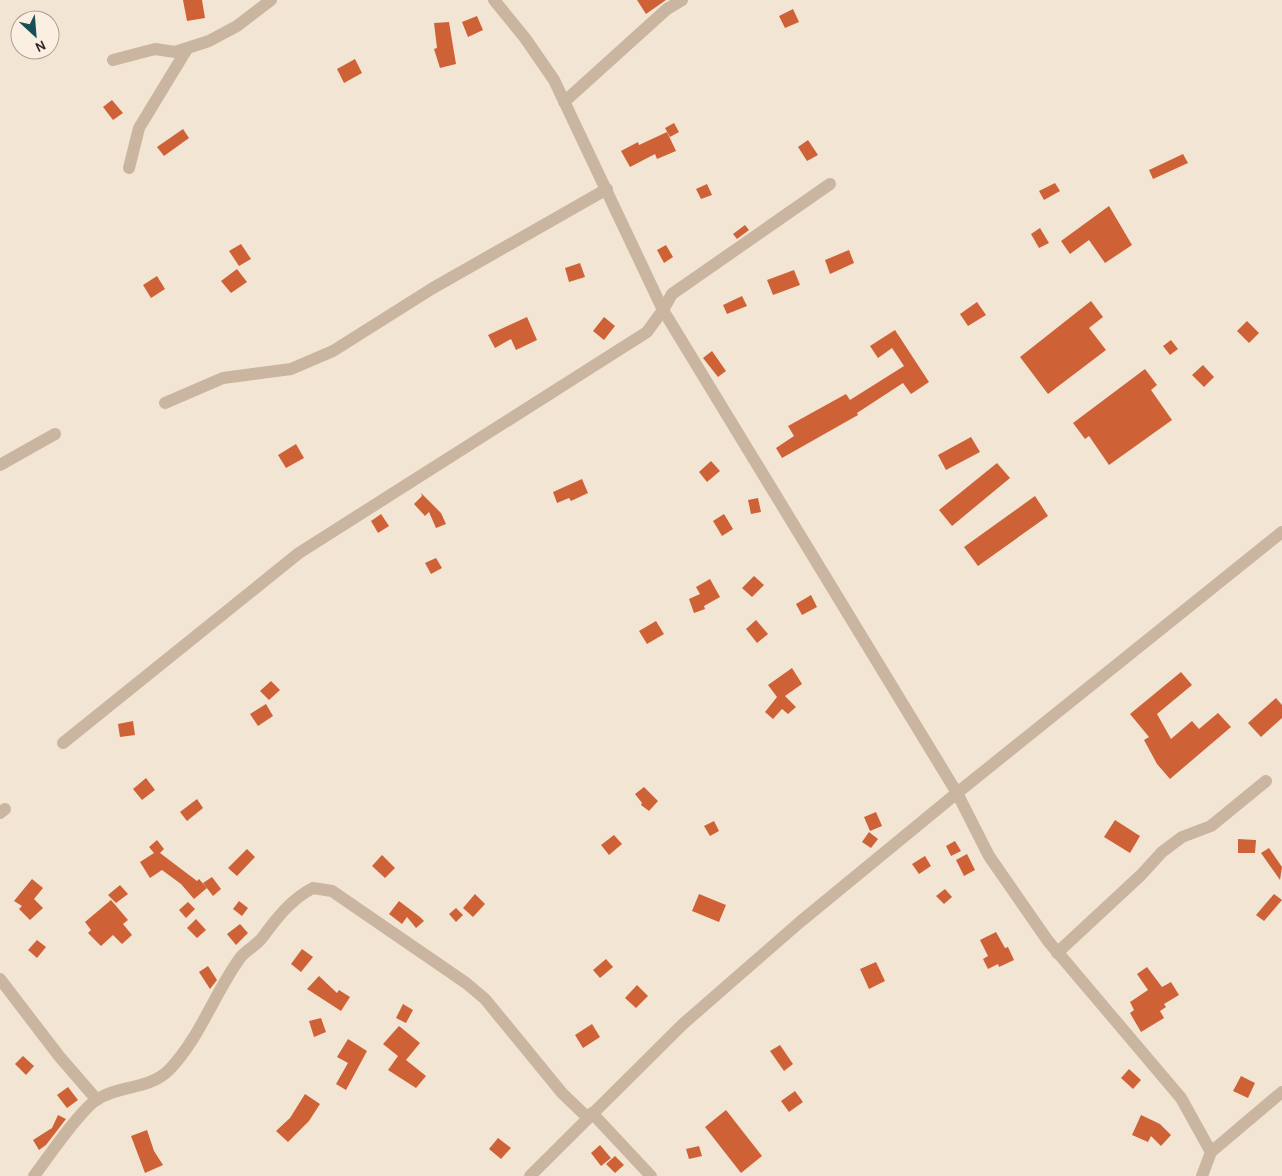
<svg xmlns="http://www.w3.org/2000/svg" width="1282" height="1176" viewBox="0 0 1282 1176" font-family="Karla,sans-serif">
<rect width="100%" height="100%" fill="#f2e5d4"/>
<g fill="#ce6236">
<path d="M183,0H202L205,18L187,21Z"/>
<path d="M637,0H666L646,14Z"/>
<path d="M793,9L799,22L785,28L779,16Z"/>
<path d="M477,16L483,30L468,37L462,22Z"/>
<path d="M449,22L456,64L440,68L434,49L437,48L434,23Z"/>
<path d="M355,59L362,73L344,83L337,69Z"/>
<path d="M112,100L123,113L113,120L103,107Z"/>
<path d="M674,123L679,132L670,137L665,128Z"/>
<path d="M183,129L189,138L164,156L157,147Z"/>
<path d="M667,132L676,151L657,159L655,154L630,167L621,151L638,142L639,145Z"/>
<path d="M808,140L818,155L807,161L798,147Z"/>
<path d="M1183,154L1188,163L1153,179L1149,170Z"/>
<path d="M1055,183L1060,191L1044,200L1039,191Z"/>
<path d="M707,184L712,195L701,199L696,189Z"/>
<path d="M1109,206L1132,245L1105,263L1089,240L1070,254L1061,241Z"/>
<path d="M745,225L749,230L737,239L733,234Z"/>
<path d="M1040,228L1049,243L1039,248L1031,234Z"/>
<path d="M241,244L251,259L239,266L229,251Z"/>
<path d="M666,245L673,257L664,263L657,250Z"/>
<path d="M849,250L854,263L830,274L825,260Z"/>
<path d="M580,263L585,277L569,282L565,268Z"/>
<path d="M237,269L247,282L231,293L221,281Z"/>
<path d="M794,270L800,285L773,295L767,280Z"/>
<path d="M157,276L165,289L151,298L143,285Z"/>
<path d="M742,296L747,306L727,314L723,305Z"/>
<path d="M1091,301L1103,317L1089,328L1106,350L1048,394L1020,357Z"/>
<path d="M977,302L986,315L968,326L960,314Z"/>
<path d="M527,317L537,340L516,350L511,339L495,348L488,335Z"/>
<path d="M604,317L615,326L604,340L593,331Z"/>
<path d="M1247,321L1259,333L1249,343L1237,331Z"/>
<path d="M895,330L929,382L911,394L903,383L857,413L858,415L782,458L776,448L794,436L788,426L846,394L850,400L904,366L892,348L878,358L870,346Z"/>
<path d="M1171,340L1178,349L1170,355L1163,346Z"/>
<path d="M712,351L726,371L718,377L703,358Z"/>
<path d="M1203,365L1214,377L1204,387L1192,375Z"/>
<path d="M1145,369L1157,385L1151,390L1172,420L1109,465L1089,436L1085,439L1073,423Z"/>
<path d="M971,437L980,452L946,470L938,455Z"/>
<path d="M296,444L304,458L286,468L278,455Z"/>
<path d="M711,461L720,471L707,482L699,472Z"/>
<path d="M997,463L1010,478L952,526L939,510Z"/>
<path d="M582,479L588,493L571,501L569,498L557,503L553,492Z"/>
<path d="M421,493L441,513L446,524L436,528L429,512L425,516L414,504L422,496Z"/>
<path d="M1035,496L1048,516L978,566L964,547Z"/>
<path d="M758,498L761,512L751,514L748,500Z"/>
<path d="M381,514L389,526L378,533L371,521Z"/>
<path d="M724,514L733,529L722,536L713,521Z"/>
<path d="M436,558L442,568L431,574L425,563Z"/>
<path d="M754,576L764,585L752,597L742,588Z"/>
<path d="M710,579L720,597L704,606L705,609L694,613L689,599L700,594L696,587Z"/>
<path d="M811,595L817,607L802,615L796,604Z"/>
<path d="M756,620L768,634L757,643L746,629Z"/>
<path d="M656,621L664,634L647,644L639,631Z"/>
<path d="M792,668L802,684L785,696L796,707L788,714L782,709L773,719L765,712L777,697L768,685Z"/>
<path d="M1181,672L1192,685L1157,714L1171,739L1192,721L1199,729L1218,713L1231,727L1170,779L1157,764L1144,740L1149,737L1130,714Z"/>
<path d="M271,681L280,690L269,700L260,691Z"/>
<path d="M1276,698L1282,705V718L1261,737L1248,723Z"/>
<path d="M266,704L273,716L258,726L250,714Z"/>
<path d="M133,721L135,735L120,737L118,724Z"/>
<path d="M146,778L155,790L142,800L133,789Z"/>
<path d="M644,787L658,801L649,811L641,805L642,803L635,794Z"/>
<path d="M197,799L203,808L187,821L180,812Z"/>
<path d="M876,812L882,826L870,831L864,817Z"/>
<path d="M1115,820L1140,836L1130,853L1104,837Z"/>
<path d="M714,821L719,831L710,836L704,826Z"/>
<path d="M869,832L878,839L871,848L862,842Z"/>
<path d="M614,835L622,844L609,855L601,845Z"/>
<path d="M1238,839L1256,840L1255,853H1238Z"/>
<path d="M157,840L164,849L160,853L197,881L199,879L207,888L194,899L181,884L162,870L150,878L140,862L154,853L149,847Z"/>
<path d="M955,841L961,851L951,856L946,846Z"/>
<path d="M1269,848L1282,867L1280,880L1261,853Z"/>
<path d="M247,849L255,857L237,876L228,868Z"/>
<path d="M967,854L975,870L964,876L956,860Z"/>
<path d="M382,855L395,868L385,878L372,866Z"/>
<path d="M925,856L931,866L919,874L912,864Z"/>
<path d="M212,877L221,889L213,896L203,883Z"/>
<path d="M32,879L43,888L34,899L43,908L30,920L19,909L22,906L14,901Z"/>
<path d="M120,885L128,894L116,903L108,895Z"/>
<path d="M945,889L952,897L944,904L936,896Z"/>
<path d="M475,894L485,904L473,917L463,908Z"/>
<path d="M699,894L726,905L719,922L692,911Z"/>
<path d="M1274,894L1282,900L1264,921L1256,915Z"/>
<path d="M111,900L128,920L123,924L132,935L122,944L113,935L101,946L88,933L91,930L85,922Z"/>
<path d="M239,901L248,908L242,916L233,909Z"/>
<path d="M399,901L420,917L424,921L416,928L407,917L402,924L389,914Z"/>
<path d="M188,902L195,909L186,918L179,910Z"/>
<path d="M456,908L463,915L456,922L449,914Z"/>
<path d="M196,919L206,930L197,938L187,928Z"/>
<path d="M240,924L248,933L236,945L227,934Z"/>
<path d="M996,932L1005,948L1008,947L1014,960L999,967L998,964L988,969L983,959L988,956L980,940Z"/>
<path d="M37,940L46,947L37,958L28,950Z"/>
<path d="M302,949L313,957L301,972L291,964Z"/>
<path d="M606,959L613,967L600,978L593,970Z"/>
<path d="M876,962L885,981L869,989L860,969Z"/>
<path d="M208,966L217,980L210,989L199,972Z"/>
<path d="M1147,967L1162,987L1171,982L1179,995L1164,1004L1166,1007L1160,1011L1164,1018L1141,1032L1130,1013L1134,1010L1130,1002L1148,990L1137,974Z"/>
<path d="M319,976L337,993L339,990L350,997L341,1011L307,989Z"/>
<path d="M637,985L648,996L636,1008L625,998Z"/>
<path d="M403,1004L413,1010L406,1023L396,1018Z"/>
<path d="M321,1018L326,1032L314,1037L309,1021Z"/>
<path d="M592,1024L600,1037L583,1048L575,1035Z"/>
<path d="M399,1026L420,1043L406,1060L426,1076L416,1088L388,1070L398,1056L383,1044Z"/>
<path d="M348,1039L367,1051L346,1090L336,1084L348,1063L337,1057Z"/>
<path d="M780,1045L793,1064L784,1071L770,1051Z"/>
<path d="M23,1056L34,1066L26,1075L15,1064Z"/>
<path d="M1129,1069L1141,1080L1133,1089L1121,1078Z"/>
<path d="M1241,1076L1255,1083L1248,1098L1233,1091Z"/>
<path d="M68,1087L78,1100L67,1108L57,1095Z"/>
<path d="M795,1091L803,1102L789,1112L781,1101Z"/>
<path d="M305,1094L320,1104L309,1121L288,1142L276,1131L290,1118Z"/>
<path d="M726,1110L762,1156L741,1173L705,1127Z"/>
<path d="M58,1115L66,1119L46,1145L39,1150L33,1140L52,1128Z"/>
<path d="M1141,1115L1160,1124L1171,1135L1161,1146L1151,1136L1148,1142L1132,1135Z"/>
<path d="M147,1130L154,1151L163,1165L145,1173L131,1136Z"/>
<path d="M498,1138L511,1148L501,1159L489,1149Z"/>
<path d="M600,1145L611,1158L601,1166L591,1153Z"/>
<path d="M699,1146L702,1156L689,1159L686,1149Z"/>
<path d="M615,1156L624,1165L615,1173L606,1164Z"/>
</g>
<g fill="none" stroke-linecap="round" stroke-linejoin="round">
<g stroke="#cab5a0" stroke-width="12">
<path d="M494,0L525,38L554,80L663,310L957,793L989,856L1048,941L1181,1098L1211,1152L1202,1176"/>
<path d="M113,60L155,49L175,52L209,41L237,26L271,0"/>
<path d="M564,102L667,9L682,0"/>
<path d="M129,168L139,128L187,49"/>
<path d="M165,403L223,378L291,369L333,351L433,288L607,189"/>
<path d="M0,465L55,434"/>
<path d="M63,743L299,553L647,332L663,310L672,294L830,184"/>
<path d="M0,813L5,809"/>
<path d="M1057,953L1141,875L1162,852L1182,837L1211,826L1266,781"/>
<path d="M0,979L59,1056L97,1100"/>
<path d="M592,1113L651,1176"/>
<path d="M1211,1152L1282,1092"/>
<path d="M34,1176C49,1156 78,1113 96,1100C118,1085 149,1090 169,1070C200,1038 214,994 240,958C246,950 256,946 262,938C276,919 291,899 313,888L332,891L466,983L485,999L562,1093L588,1118"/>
<path d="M530,1176L683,1024L800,922L957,793L1282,532"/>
</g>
</g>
<g transform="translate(35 35) rotate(154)"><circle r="24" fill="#faefe0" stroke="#aaa095"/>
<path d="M0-4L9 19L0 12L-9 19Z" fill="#175057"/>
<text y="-8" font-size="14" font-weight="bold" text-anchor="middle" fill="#332924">N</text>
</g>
</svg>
